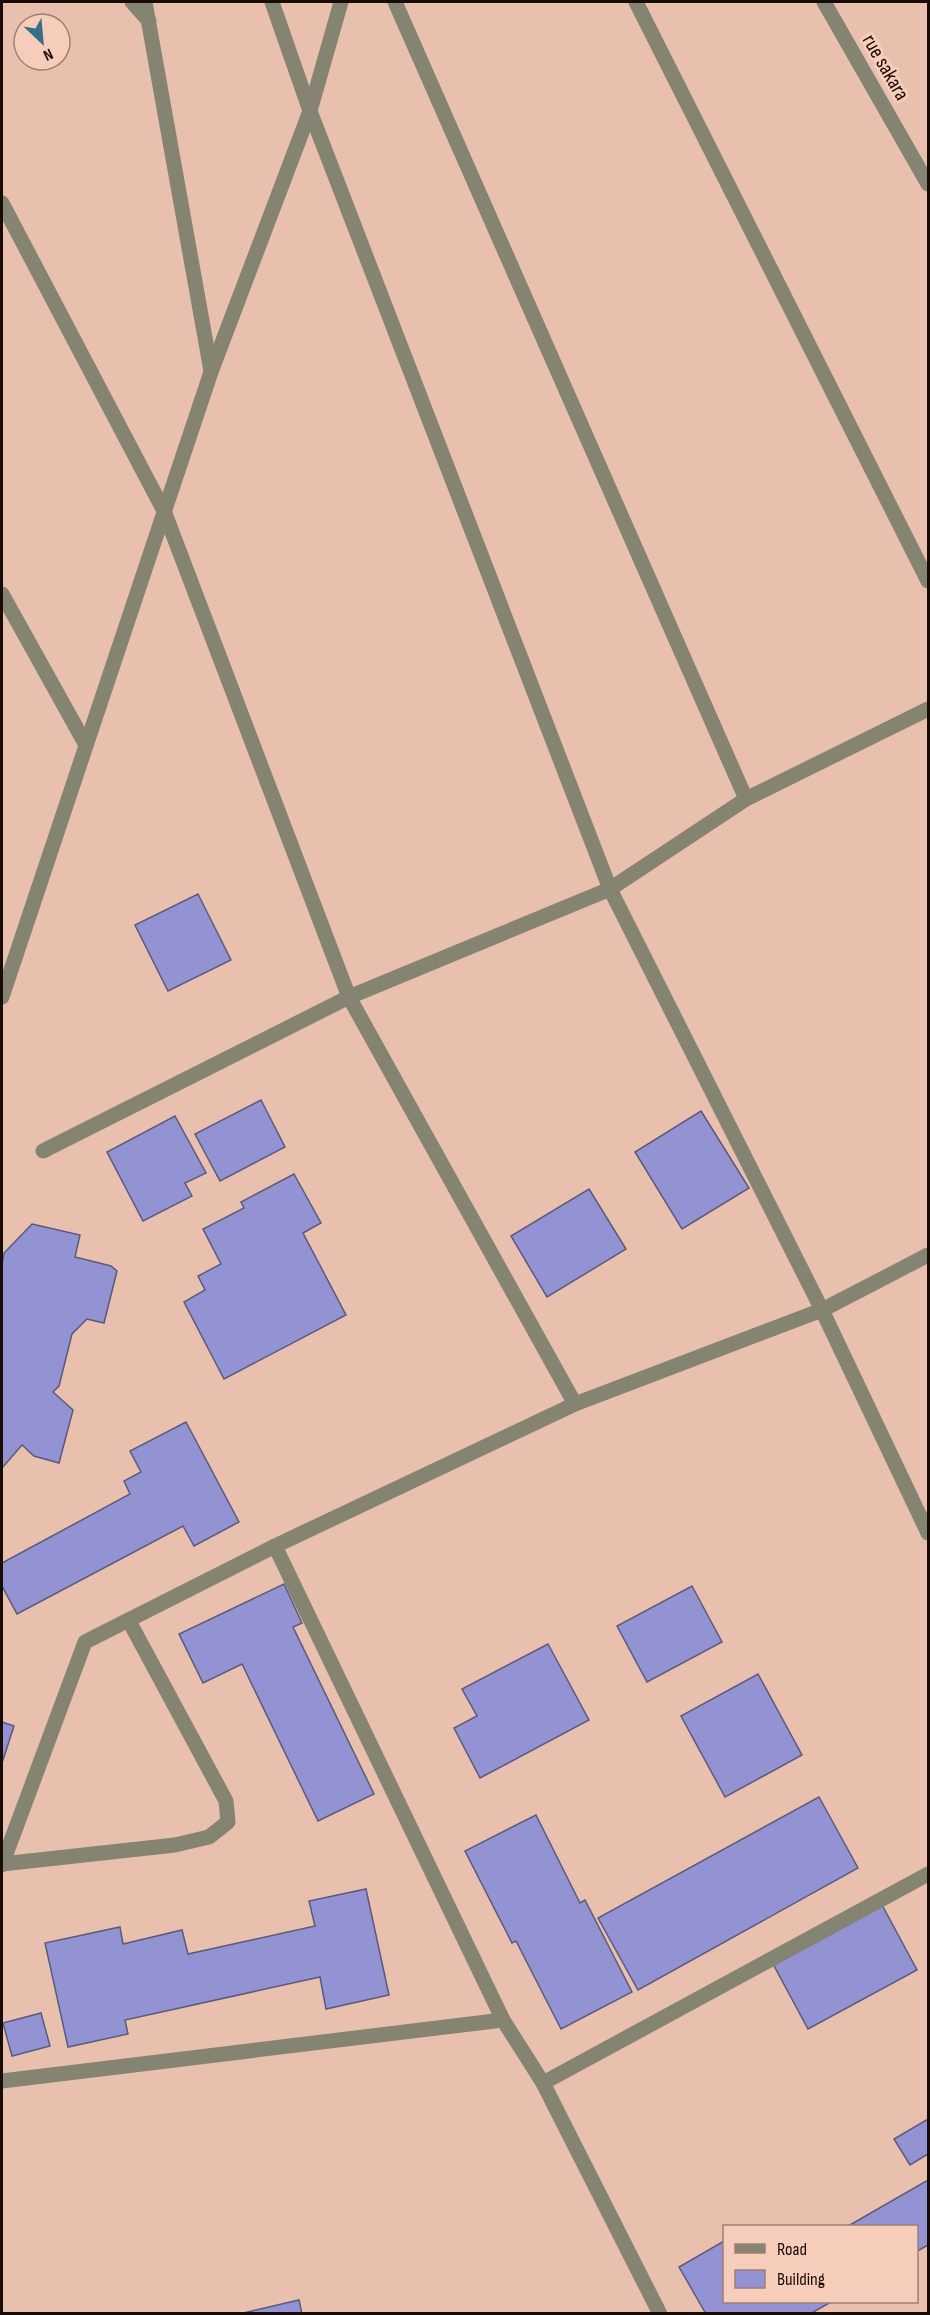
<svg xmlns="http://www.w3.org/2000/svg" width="930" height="2315" viewBox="0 0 930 2315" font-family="'Sofia Sans Condensed',sans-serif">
<rect width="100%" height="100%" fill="#e9c0ae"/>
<g fill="#9392d3" stroke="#5a5a7b" stroke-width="1.5">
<path d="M198,894L231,960L168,991L135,925Z"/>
<path d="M261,1100L285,1147L220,1181L195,1134Z"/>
<path d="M701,1111L749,1188L682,1229L635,1152Z"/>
<path d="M175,1116L206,1173L185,1183L192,1196L143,1221L107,1152Z"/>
<path d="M294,1174L321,1223L303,1233L346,1315L224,1379L184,1302L205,1290L198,1276L221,1264L203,1229L244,1208L241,1202Z"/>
<path d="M589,1189L626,1249L547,1297L511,1236Z"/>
<path d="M32,1224L80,1235L75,1257L111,1266L117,1271L104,1323L87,1319L72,1334L59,1386L53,1392L73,1410L59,1463L34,1456L22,1445L2,1468V1264L4,1253Z"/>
<path d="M186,1422L239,1522L194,1546L183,1526L17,1614L2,1586V1563L130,1494L124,1481L141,1472L130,1451Z"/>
<path d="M284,1584L302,1623L293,1627L374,1794L318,1821L242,1664L203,1683L179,1634Z"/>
<path d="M692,1586L722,1642L647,1682L617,1626Z"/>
<path d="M548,1644L589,1720L480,1778L454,1728L477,1716L462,1689Z"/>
<path d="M758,1674L802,1755L725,1797L681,1716Z"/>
<path d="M2,1722L14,1726L2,1763Z"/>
<path d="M819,1797L858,1868L638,1990L598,1918Z"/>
<path d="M536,1815L580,1903L585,1900L632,1992L561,2029L516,1941L512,1943L465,1851Z"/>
<path d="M366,1889L389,1995L326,2009L320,1977L125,2020L128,2034L68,2047L45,1943L120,1927L123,1944L182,1930L188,1954L315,1926L309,1901Z"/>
<path d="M881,1903L917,1970L808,2029L772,1962Z"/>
<path d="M41,2013L50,2046L12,2056L3,2023Z"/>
<path d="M928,2119V2154L910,2165L894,2139Z"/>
<path d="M928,2180V2245L916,2252V2226H848Z"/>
<path d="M724,2241V2302H831L810,2314H706L679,2267Z"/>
<path d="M299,2300L302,2314H239Z"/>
</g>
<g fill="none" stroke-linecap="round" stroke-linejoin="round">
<g stroke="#858473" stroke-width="15">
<path d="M132,2L149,21"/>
<path d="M145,2L211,371"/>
<path d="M272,2L310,111L610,889L822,1310L928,1533"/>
<path d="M395,2L746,799"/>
<path d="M636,2L928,581"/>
<path d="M824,2L928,184"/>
<path d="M2,203L164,511L349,997L575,1404"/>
<path d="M2,594L86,745"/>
<path d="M2,997L211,372L310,111L341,2"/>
<path d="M43,1151L349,997L610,889L746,799L928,709"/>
<path d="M275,1546L503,2020L543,2083"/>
<path d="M2,1864L175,1845L209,1837L228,1822L226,1801L129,1621"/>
<path d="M2,1865L85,1642L275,1546L575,1404L822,1310L928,1255"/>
<path d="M2,2081L503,2020"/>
<path d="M660,2314L543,2083L928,1874"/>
</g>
</g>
<g text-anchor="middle" stroke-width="6" stroke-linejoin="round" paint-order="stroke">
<g font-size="21" fill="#190b06" stroke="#f6cdbb">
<text transform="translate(886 67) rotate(60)" y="7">rue sakara</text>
</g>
</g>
<rect width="930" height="2315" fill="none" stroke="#190b06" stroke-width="6"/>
<rect x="723" y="2225" width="195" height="78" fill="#f6cdbb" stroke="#9e7f73" stroke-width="1.5"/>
<rect x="735" y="2244" width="30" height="9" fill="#858473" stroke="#9e7f73" stroke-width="1.5"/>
<text x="777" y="2255" font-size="18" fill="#190b06">Road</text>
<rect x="735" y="2270" width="30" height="18" fill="#9392d3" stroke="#9e7f73" stroke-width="1.5"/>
<text x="777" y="2285" font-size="18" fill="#190b06">Building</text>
<g transform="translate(42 42) rotate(154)"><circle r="28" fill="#f6cdbb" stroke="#9e7f73" stroke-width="1.5"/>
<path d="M0-4.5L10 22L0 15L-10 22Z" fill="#337086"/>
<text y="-9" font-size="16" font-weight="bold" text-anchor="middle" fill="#190b06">N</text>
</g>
</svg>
